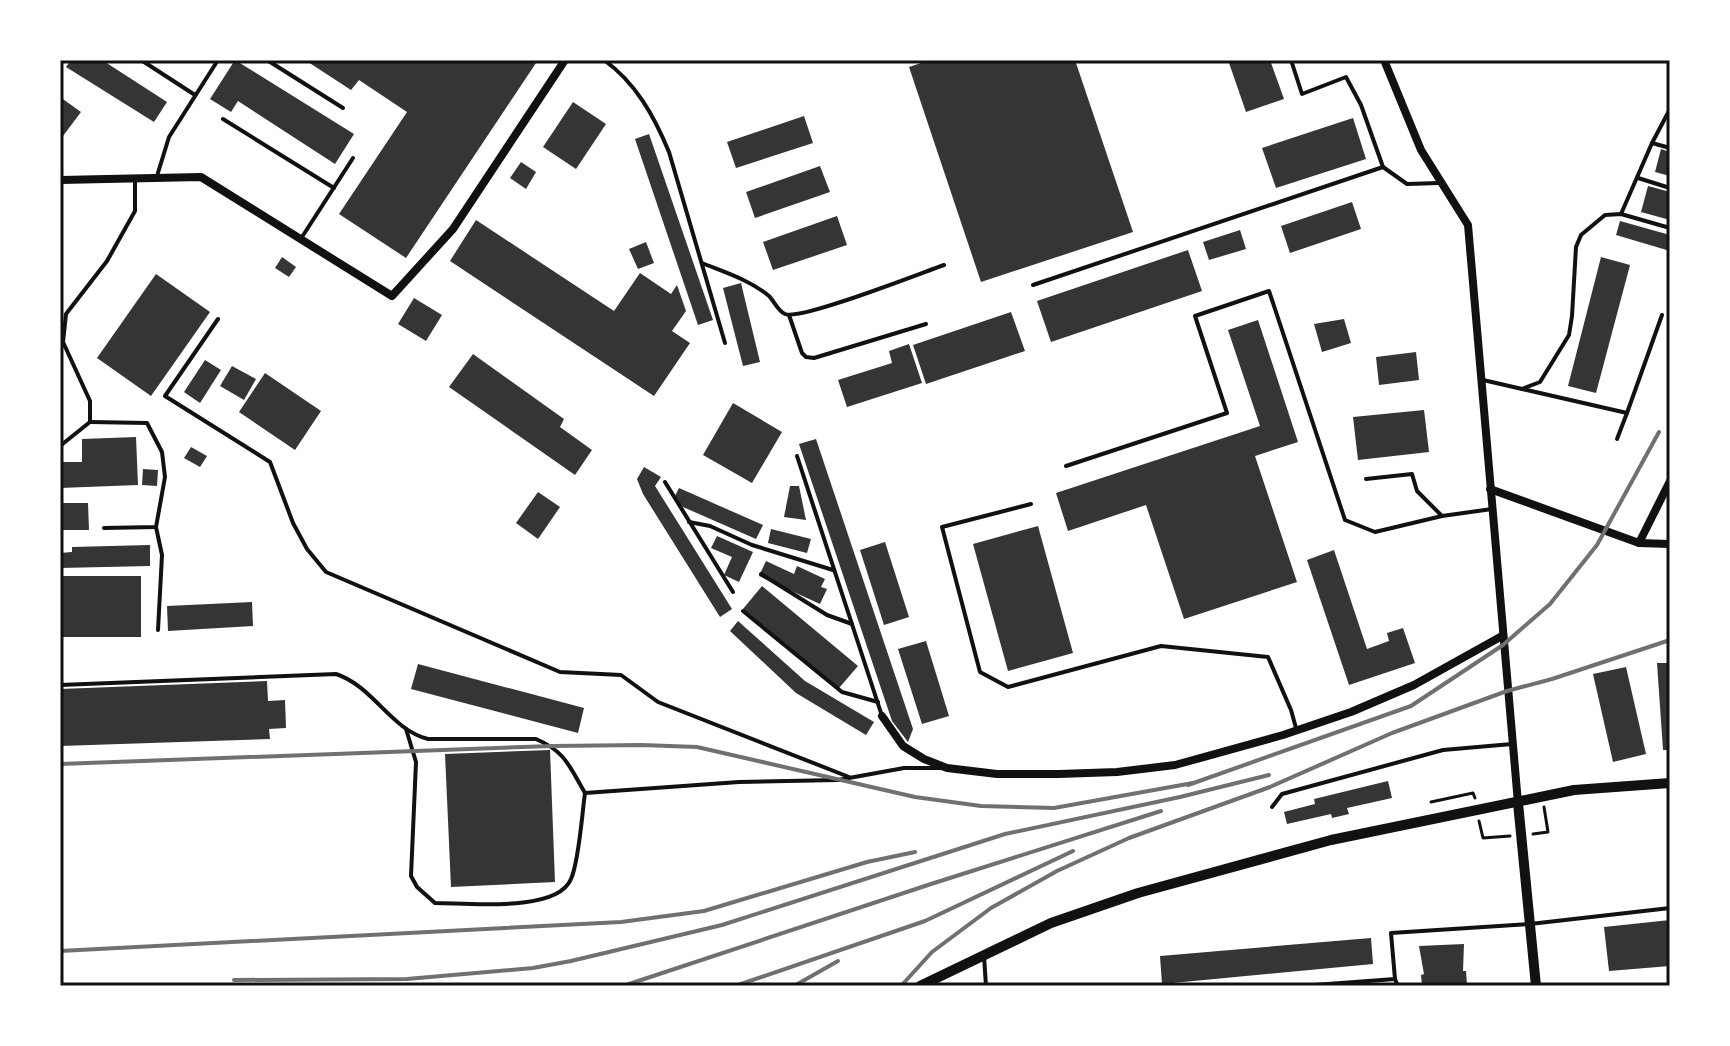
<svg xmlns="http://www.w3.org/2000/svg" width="1730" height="1046" viewBox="0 0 1730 1046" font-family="'Alegreya Sans',sans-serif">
<rect width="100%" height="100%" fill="#fff"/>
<g fill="#353535">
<path d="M71,60H102L167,102L154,122L66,67Z"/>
<path d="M235,60L354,134L335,164L238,101L231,112L210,99Z"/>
<path d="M305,60H538L406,258L339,214L407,112L359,80L351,90Z"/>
<path d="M930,60H1075L1133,232L981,282L909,67Z"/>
<path d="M1228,60H1270L1284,99L1246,112Z"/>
<path d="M60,97L81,112L60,140Z"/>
<path d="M573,102L606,124L576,169L543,147Z"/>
<path d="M804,116L813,143L736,168L727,142Z"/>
<path d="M1353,118L1366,159L1276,188L1262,148Z"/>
<path d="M649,134L713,320L698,325L635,139Z"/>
<path d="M1661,149L1670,152V176L1655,172Z"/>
<path d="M521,162L536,172L526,189L510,178Z"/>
<path d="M820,166L830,192L755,218L746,192Z"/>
<path d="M1648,186L1670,192V220L1641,212Z"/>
<path d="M1352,202L1361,229L1290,253L1281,226Z"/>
<path d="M837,216L847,245L773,270L763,242Z"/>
<path d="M476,220L614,311L640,273L671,294L677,285L686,311L672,331L690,343L654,396L450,261Z"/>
<path d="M1620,221L1670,235V251L1616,235Z"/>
<path d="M1240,230L1246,249L1209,260L1203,242Z"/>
<path d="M646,242L654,263L638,269L629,249Z"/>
<path d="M1188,250L1202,291L1051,342L1037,301Z"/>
<path d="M282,257L296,267L289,277L275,268Z"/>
<path d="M1601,257L1630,265L1596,393L1568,386Z"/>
<path d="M156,274L210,312L151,396L97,358Z"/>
<path d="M741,283L760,362L743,366L723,288Z"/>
<path d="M414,298L442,315L426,341L398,324Z"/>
<path d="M1011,312L1025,351L926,384L913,345Z"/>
<path d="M1344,319L1351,343L1322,352L1314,324Z"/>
<path d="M1258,320L1298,442L1255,456L1297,582L1184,619L1146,505L1068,531L1056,493L1260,426L1228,330Z"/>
<path d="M909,344L922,383L847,407L838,380L892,363L889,351Z"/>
<path d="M1416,352L1419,380L1379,385L1376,357Z"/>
<path d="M473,354L564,419L560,427L592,450L575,475L449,387Z"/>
<path d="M205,360L221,370L200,403L184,392Z"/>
<path d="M232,366L256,379L244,400L220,386Z"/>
<path d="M265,373L321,411L295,450L239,412Z"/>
<path d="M733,403L782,432L752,483L703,455Z"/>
<path d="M1424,410L1429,452L1358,460L1353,417Z"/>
<path d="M136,437L138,485L60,488V462H82V439Z"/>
<path d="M816,439L913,729L908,742L892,721L799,444Z"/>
<path d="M191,447L207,456L200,467L184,458Z"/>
<path d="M644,467L661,477L655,486L732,609L720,617L643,494L637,479Z"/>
<path d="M143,469L158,470L157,486L142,485Z"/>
<path d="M790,486H799L806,520L784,517Z"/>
<path d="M679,488L763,525L756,539L683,507L674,498Z"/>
<path d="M538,492L560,507L538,539L516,523Z"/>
<path d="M60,503H88L89,530H60Z"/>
<path d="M1038,526L1073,653L1008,671L973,544Z"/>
<path d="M771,529L811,539L807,553L768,543Z"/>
<path d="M717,536L753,552L739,582L724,575L732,557L711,548Z"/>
<path d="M885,542L909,617L884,625L860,550Z"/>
<path d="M150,545V566L60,568V553L72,552V547Z"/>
<path d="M1334,550L1367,649L1389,641L1387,633L1403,628L1415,663L1349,685L1307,560Z"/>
<path d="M766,561L794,574L797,566L825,579L821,587L827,589L820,604L759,576Z"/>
<rect x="60" y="576" width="81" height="61"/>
<path d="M762,586L858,666L839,688L743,609Z"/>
<path d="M252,602L253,626L168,631L167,606Z"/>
<path d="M738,621L805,681L874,722L866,735L796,693L730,631Z"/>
<path d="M926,641L949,716L922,724L898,649Z"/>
<path d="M1657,663H1670V750H1663Z"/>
<path d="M418,664L584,708L578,733L411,689Z"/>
<path d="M1626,667L1646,754L1613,762L1593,674Z"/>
<path d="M267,681L268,701L285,700L286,728L269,729L270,739L60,746V689Z"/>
<path d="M550,750L555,882L451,887L445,754Z"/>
<path d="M1388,781L1392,798L1347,808L1349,814L1332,818L1331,814L1287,824L1284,812L1315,804L1314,799Z"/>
<path d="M1670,920V966L1609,971L1604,927Z"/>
<path d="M1371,938L1373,964L1162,984L1160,956Z"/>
<path d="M1464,944L1463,971H1466L1467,985L1422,986L1421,975L1424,974L1419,946Z"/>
</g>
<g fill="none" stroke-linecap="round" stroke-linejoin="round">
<g stroke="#111" stroke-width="3">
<path d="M1431,802L1473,793L1475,798"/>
<path d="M1479,821L1483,838L1510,836"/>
<path d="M1533,834L1548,832L1544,807"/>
</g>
<g stroke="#111" stroke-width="4">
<path d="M141,60L195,95"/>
<path d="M267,60L343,108"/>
<path d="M604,60C636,83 654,116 669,152L725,343"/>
<path d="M1291,60L1302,94L1346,77L1361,105L1383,167L1407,184L1439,183"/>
<path d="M223,119L334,188"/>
<path d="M1652,143L1670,148"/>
<path d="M157,176L169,137L218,60"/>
<path d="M1638,178L1670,188"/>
<path d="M1621,214L1652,143L1670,109"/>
<path d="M302,237L353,158"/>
<path d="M702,263C724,272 750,280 769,296C774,301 778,311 785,314C800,321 921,273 944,265"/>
<path d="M1033,285L1383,167"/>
<path d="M789,315L802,353L806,357L814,358L926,324"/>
<path d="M218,319L165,396L270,462L293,523L307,549L326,572L560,672L621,675L658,702L849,777"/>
<path d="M1483,380L1627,413L1662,315"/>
<path d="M1522,389L1540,382L1569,335L1572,316L1576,247L1581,235L1605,215L1621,214L1670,228"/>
<path d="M90,422L147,423L162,452L165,477L156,527L104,528"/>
<path d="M1617,439L1627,413"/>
<path d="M60,446L90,422V401L63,342L66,314L107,261L135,211V179"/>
<path d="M797,456L882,716"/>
<path d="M1066,466L1227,413L1195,316L1269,291L1345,520L1375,532L1442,516"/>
<path d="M1366,479L1412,474L1417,491L1442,516L1492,509"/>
<path d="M665,482L733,592"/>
<path d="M1031,504L942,527L980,672L1008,687L1161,646L1268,657L1291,710L1296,728"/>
<path d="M689,522L710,526L752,545L833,570"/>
<path d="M156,527L162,555L158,630"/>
<path d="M761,574L827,615L852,624"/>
<path d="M743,611L842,692L878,702"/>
<path d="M60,685L336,674C373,686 391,730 428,739H536C566,752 569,766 585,793L739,782L838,780L904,768H943"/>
<path d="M406,729L416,762L411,876L417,887L435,903C467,903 557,913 571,879C579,861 582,814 585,793"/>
<path d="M1272,807L1282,794L1443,750L1512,744"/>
<path d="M984,956L986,986"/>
<path d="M1395,979L1391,933L1530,924L1670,908"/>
<path d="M1301,986L1395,979L1398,986"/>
</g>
<g stroke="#111" stroke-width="8">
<path d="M1384,60L1421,150L1468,225L1518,803"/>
<path d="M60,180L201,177L392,296L453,229L565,60"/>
<path d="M1490,489L1639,543L1670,481"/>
<path d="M1639,543L1670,544"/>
<path d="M882,716L903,746L924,759L947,768L997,774H1059L1117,772L1175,765L1283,735L1351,712L1414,685L1502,636"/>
</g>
<g stroke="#111" stroke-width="10">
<path d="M1518,803L1536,986"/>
<path d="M920,986L1051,923L1138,893L1331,840L1574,790L1670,783"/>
</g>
<g stroke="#707070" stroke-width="4">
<path d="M60,764L552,746L642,745L697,747L915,797L981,806L1054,808L1193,783"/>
<path d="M1188,785L1411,706L1503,645L1550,604L1597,545L1659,432"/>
<path d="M60,951L621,922L704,911L867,862L915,852"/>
<path d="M234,980L407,979L533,968L571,961L722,925L1005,834L1180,797L1269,775"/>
<path d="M623,986L931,884L1161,811"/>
<path d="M735,986L925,921L1073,851"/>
<path d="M794,986L838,961"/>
<path d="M901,986L932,952L991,908L1057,871L1129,838L1270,787L1392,733L1507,691L1552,679L1670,640"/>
</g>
</g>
<rect width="1730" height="1046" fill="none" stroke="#ffffff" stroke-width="124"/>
<rect x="62" y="62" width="1606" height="922" fill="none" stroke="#111" stroke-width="3"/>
</svg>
